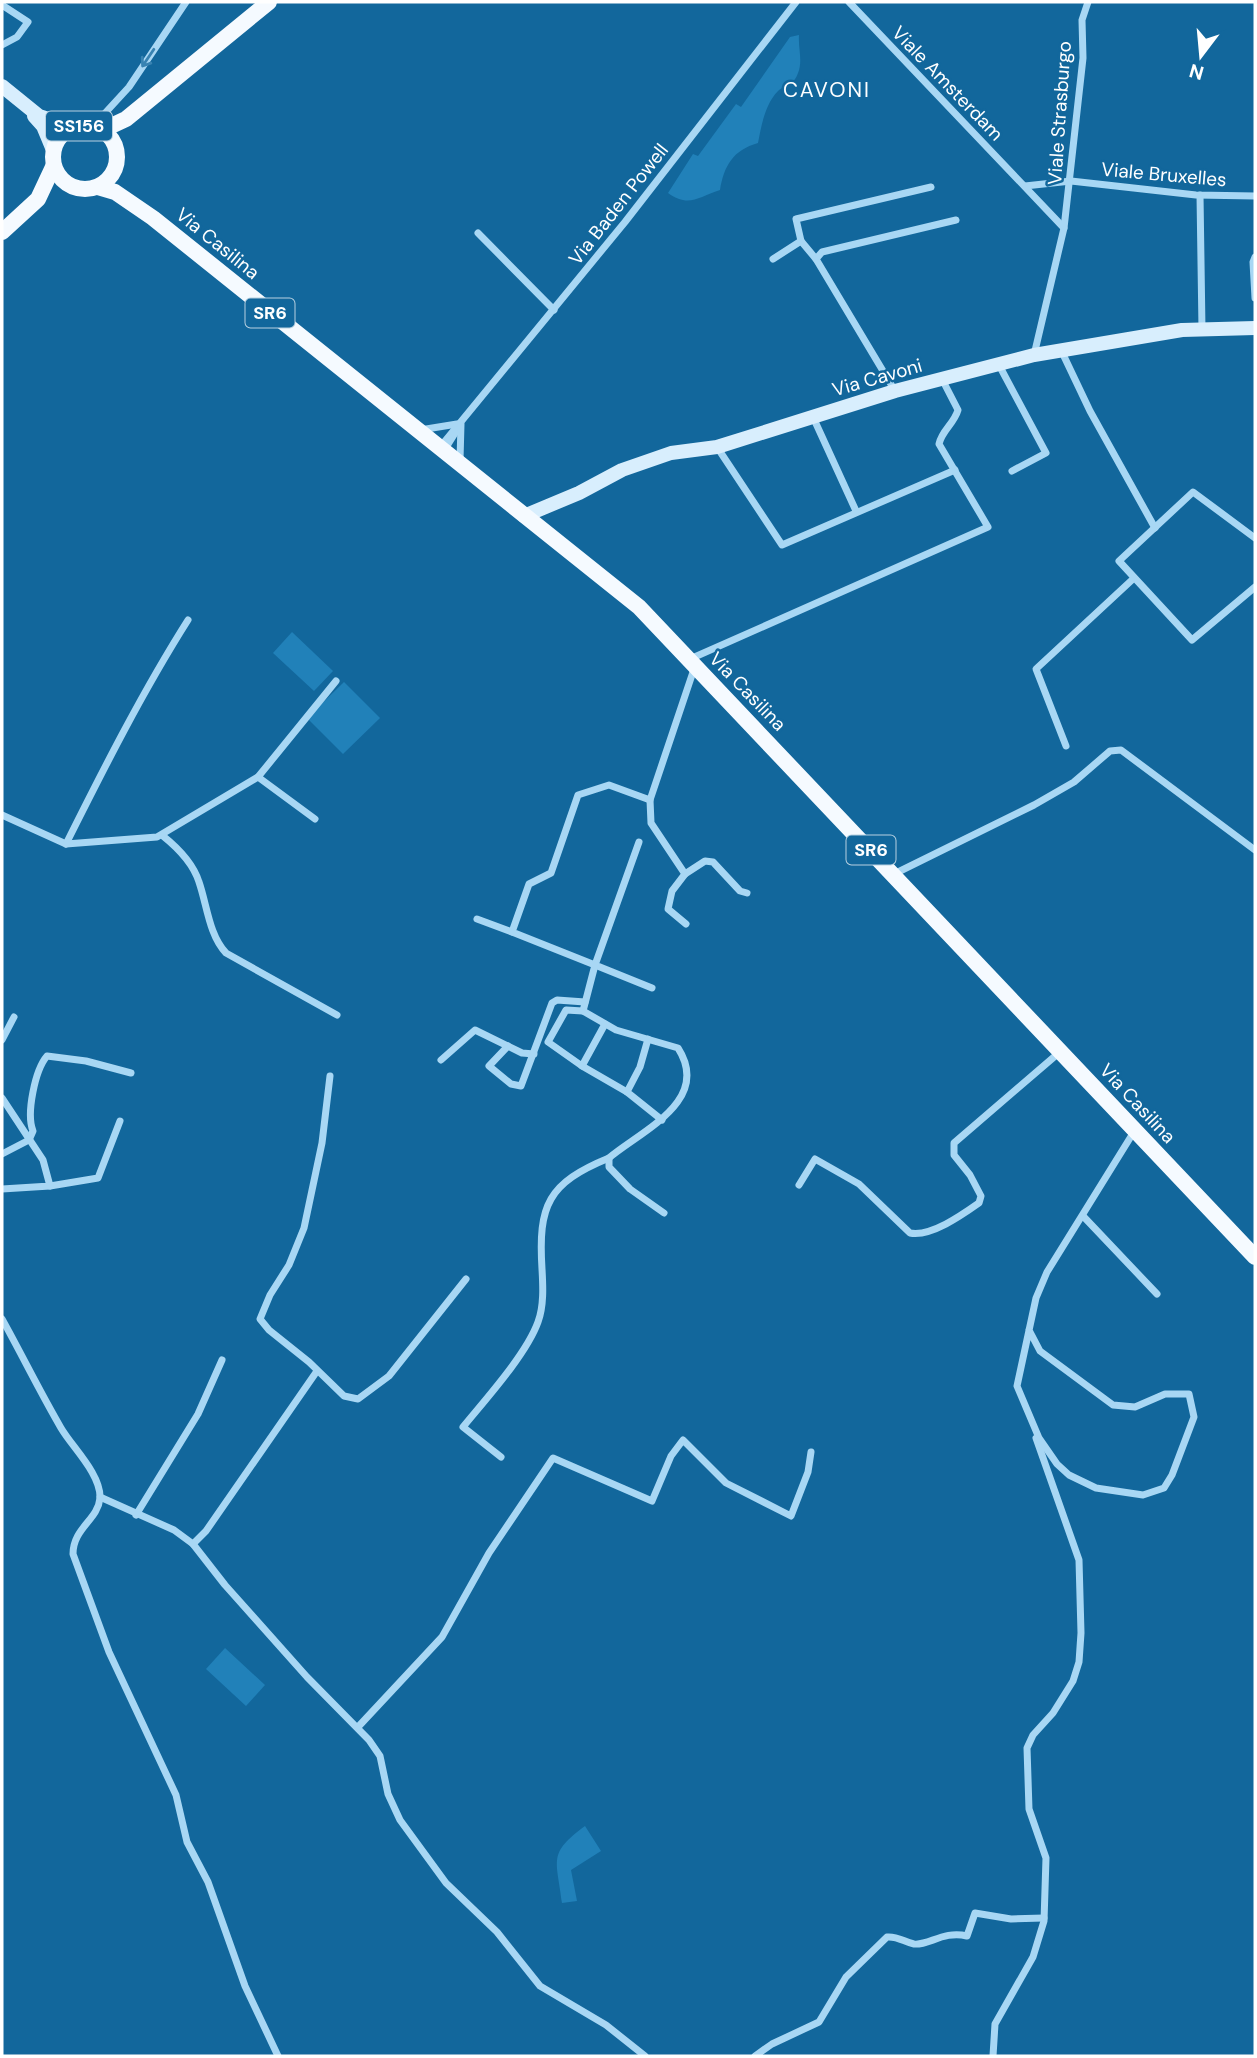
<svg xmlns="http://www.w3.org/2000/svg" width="1257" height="2058" viewBox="0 0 1257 2058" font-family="'DM Sans',sans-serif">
<rect width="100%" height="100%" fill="#12679c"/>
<g fill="#2181b9">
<path d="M799,35C798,48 803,61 798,73C794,85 786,84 778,91C765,104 761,127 758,143C733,150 724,166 720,190C698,197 689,208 668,193L693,154L698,156L736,104L741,107L790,37Z"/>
<path d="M292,632L333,671L314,691L273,653Z"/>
<path d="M344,682L380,718L343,754L307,718Z"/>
<path d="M225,1648L265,1685L246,1706L206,1669Z"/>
<path d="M585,1826L601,1851L571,1870L577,1901L562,1903C557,1859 547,1854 585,1826Z"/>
</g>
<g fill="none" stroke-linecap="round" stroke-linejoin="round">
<g stroke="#a8d7f4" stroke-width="7">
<path d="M849,2L1064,228L1034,355"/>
<path d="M2,5L28,22L17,37L2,45"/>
<path d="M95,124L129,87L186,2"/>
<path d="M1025,186L1071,181L1196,195L1255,196"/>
<path d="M1200,195L1202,329"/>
<path d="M1064,228L1083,58L1082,20L1088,2"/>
<path d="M478,233L554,310"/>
<path d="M1255,257L1253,262L1255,298"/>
<path d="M773,259L801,241"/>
<path d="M816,259L801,241L796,219L931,187"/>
<path d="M1061,350L1090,411L1155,528"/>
<path d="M999,365L1046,453L1012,471"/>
<path d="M895,391L816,259L822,252L956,220"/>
<path d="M813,417L856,511"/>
<path d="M420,430L457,424"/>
<path d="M441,446L625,222L796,2"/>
<path d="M717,447L782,545L955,470"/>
<path d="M441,450L447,446L457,430"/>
<path d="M460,460L461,424"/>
<path d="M1255,538L1193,492L1119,561L1192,640L1255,587"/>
<path d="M690,659L988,527L939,444C942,430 954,424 958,410L942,379"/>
<path d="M1066,746L1036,669L1133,579"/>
<path d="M650,800L651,823L685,874L672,891L668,909L686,924"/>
<path d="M2,815L66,844L157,837L258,777"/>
<path d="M315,819L258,777L336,681"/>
<path d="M163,836C178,848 193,863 199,882C207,905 209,935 226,953L337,1015"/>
<path d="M639,842L595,965L652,988"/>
<path d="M66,844C104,768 143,691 188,620"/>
<path d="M685,874L705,861L713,862L740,891L747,893"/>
<path d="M894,874L1034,805L1074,782L1110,751L1121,750L1255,850"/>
<path d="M477,919L512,932"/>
<path d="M605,1024L582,1066L627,1092"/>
<path d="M648,1039L640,1067L627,1092L662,1120"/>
<path d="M2,1040L14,1017"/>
<path d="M508,1046L489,1066L511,1084L521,1086L552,1003L557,1000L585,1002"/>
<path d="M441,1060L475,1030L522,1053L534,1054"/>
<path d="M582,1066L548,1042L566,1010L583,1011"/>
<path d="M330,1076L322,1143L304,1228L289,1265L270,1295L260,1319L269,1330L309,1362L344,1396L358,1399L389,1376L466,1279"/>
<path d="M2,1098L43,1160L50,1186L2,1189"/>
<path d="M2,1154L29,1140L33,1131C26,1114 35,1070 47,1056L86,1061L131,1073"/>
<path d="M799,1185L815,1159L859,1184L910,1233C931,1237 962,1215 979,1203L981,1196L970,1175L954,1155V1143L1061,1051"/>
<path d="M50,1186L98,1178L120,1121"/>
<path d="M664,1213L630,1189L609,1167V1158C641,1131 712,1101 678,1048L616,1030L583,1011L595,965L512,932L529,884L551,873L578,795L609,785L650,800L695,666"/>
<path d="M1083,1216L1157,1294"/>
<path d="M2,1319C22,1355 40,1392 61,1428C72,1447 101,1474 100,1498C98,1520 73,1528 73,1554L109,1652L176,1795L187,1842L208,1882L245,1986L278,2056"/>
<path d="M1029,1330L1040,1351L1113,1405L1135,1407L1165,1394H1189L1194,1417L1172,1475L1164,1488L1143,1495L1096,1488L1069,1475L1057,1464L1039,1438L1017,1386L1036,1298L1047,1272L1135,1130"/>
<path d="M501,1457L463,1427C485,1400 526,1355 538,1322C544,1306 543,1286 542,1269C538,1205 548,1183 609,1158"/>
<path d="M100,1497L174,1530L193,1544L225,1585L307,1677L369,1740L380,1756L388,1794L400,1820L446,1883L497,1932L540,1986L606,2025L645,2056"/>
<path d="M136,1515L198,1414L222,1360"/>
<path d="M193,1544L206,1531L317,1371"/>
<path d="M358,1727L442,1637L489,1553L553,1458L652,1501L671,1456L683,1440L726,1483L791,1516L808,1472L811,1452"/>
<path d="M755,2056L772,2044L819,2022L846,1977L887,1937C898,1936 904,1942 914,1944C928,1946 944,1930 967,1936L975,1913L1011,1919L1044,1918"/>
<path d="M993,2056L995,2024L1033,1957L1044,1921L1046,1858L1029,1809L1027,1748L1033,1735L1053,1713L1073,1681L1079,1662L1081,1633L1079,1560L1036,1438"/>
</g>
<g stroke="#d8eefd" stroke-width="14">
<path d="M2,86L39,116L72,127"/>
<path d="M34,116L43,126L53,150"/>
<path d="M524,516L579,493L622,470L671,453L717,447L895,391L1034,355L1182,330L1255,328"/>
</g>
<g stroke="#f5faff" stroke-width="16">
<circle cx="85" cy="157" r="32"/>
<path d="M96,127L111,126L126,119L269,2"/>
<path d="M98,187L115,192L153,218L639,607L1255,1257"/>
<path d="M2,232L38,199L53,167"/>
</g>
</g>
<defs><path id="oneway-shaft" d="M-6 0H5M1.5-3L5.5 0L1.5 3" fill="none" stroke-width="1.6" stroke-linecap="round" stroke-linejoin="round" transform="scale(1.75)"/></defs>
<use stroke="#3883b2" href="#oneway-shaft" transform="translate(148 58) rotate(124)"/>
<g text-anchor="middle" stroke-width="5" stroke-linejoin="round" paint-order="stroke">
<g fill="#12679c" stroke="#b8d1e1" stroke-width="2">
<rect x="46" y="111.5" width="66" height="29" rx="5"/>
<rect x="245.5" y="298.5" width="49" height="29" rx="5"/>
<rect x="846.5" y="835.5" width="49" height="29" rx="5"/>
</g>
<g font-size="18" font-weight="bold" fill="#fff">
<text x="79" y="132">SS156</text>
<text x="270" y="319">SR6</text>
<text x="871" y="856">SR6</text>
</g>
<g font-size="19" fill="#fff" stroke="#12679c">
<text transform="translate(948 83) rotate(46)" y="7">Viale Amsterdam</text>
<text transform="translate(1059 113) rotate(-86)" y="7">Viale Strasburgo</text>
<text transform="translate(1164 174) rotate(5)" y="7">Viale Bruxelles</text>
<text transform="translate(618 204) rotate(-52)" y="7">Via Baden Powell</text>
<text transform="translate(218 243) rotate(39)" y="7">Via Casilina</text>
<text transform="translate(877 377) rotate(-16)" y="7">Via Cavoni</text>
<text transform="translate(748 691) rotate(46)" y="7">Via Casilina</text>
<text transform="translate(1138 1103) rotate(47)" y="7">Via Casilina</text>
</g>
<g font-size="21" letter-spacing="2" fill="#fff" stroke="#12679c">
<text x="827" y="97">CAVONI</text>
</g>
</g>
<rect width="1257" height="2058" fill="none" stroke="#ffffff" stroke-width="7"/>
<g transform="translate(1201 56) rotate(196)" stroke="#12679c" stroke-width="5" paint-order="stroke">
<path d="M0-5L12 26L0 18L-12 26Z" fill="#ffffff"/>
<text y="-10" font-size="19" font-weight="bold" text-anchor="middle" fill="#ffffff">N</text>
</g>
</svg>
